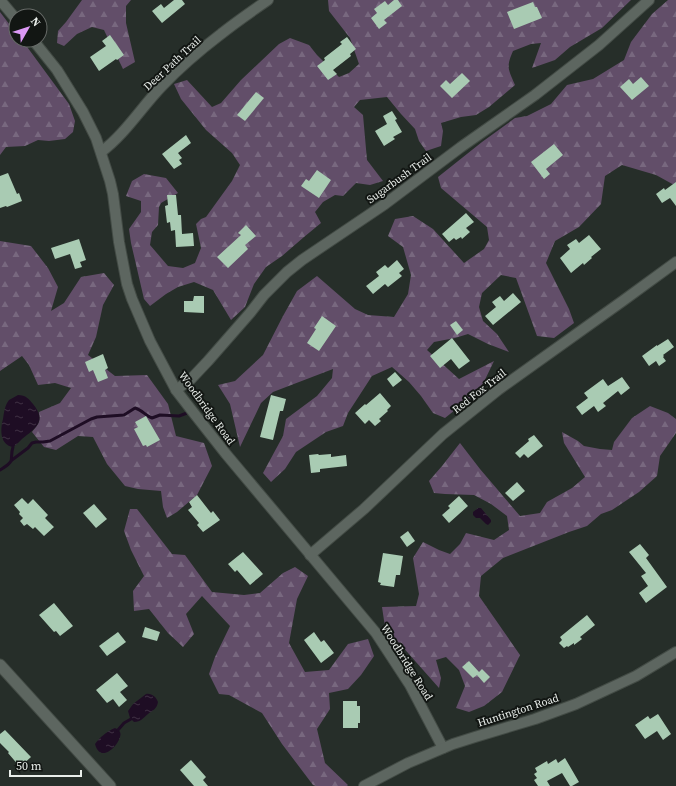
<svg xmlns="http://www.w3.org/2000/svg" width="676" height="786" viewBox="0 0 676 786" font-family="'Source Serif 4',serif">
<defs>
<pattern id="forest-firs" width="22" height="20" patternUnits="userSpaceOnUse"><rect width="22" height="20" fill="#624e69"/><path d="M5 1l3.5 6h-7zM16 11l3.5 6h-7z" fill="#78687f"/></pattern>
<pattern id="water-ripples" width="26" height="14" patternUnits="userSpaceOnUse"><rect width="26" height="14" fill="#1e0d24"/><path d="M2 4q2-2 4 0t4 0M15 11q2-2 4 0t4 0" fill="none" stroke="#3f3144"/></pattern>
</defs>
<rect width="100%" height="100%" fill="#262e29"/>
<g fill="url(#forest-firs)">
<path d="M82,0H131L126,6V23L135,62L123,69L104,30L92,27L77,34L64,46L57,43L58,31L66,22Z"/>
<path d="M328,0H631L602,28L570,47L555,60L532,68L541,43L531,44L513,51C506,67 508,69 515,85L489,107L476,115L461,117L441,123L443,131L441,146L426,151L419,141L415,129L401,114L387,97L360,100L354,107L363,115L367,160L383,181L370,185L356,183L343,196L335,195L323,202L315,212L321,223L304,237L282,256L266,267L254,284L245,307L231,320L213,290L194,282L178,287L166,294L150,306L144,299L131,243L129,229L141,212V201L126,196L132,181L144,174L166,178L178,193L161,203L159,207L158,225L152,232L150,245L168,266L183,268L195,263L201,248L196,224L201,219L206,217L232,181L240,165L232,153L206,130L181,99L174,84L187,80L212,107L221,103L241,80L279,44L290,38L309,45L317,55L339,77L349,73L359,64L350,38L329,11Z"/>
<path d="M668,0H676V186L656,175L622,165L605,176L601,204L579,227L555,241L546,263L569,309L574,323L554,338L537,336L516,278L501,275L482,293L479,307L483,321L497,334L509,352L488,344L468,334L455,338L434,342L427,350L459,379L494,361L480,390L445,418L433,413L421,396L409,382L392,367L372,376L348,413L343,426L326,432L296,452L285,469L271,482L263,473L283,436L286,419L317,396L332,378L333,369L273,392L261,403L240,447L230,404L218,385L235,381L263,355L283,316L297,291L317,276L355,309L368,315L394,317L408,294L411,275L403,247L388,236L395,219L413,216L433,229L464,263L484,249L489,240L487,227L441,188L438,177L482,142L515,118L527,116L551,104L567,85L593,79L624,60L631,42L652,14Z"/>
<path d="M0,12L16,33V40H22L69,104L75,121L73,132L65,139L49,141L38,140L25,146L6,147L0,155Z"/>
<path d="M0,241L31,246L48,268L58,287L51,311L64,303L81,277L104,273L114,285L103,305L96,337L88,355L115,376L147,375L168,404L176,436L204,443L212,466L197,495L177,512L167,518L163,507L161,491L138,489L125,486L107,464L93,437L78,436L56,450L44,447L32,432C38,424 41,423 39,412L60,403L71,388L55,383L38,385L29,365L22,356L0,371Z"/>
<path d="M650,406L668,413L676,419V433L660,456L657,476L639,492L612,510L601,514L587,526L569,532L503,558L481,576L479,596L520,655L502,692L484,706L469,712L456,708L465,686L459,670L446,657L436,660L441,678L439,688L385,627L382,607L416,606L419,594L413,558L423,542L439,550L450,554L460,544L466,533L494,540L509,530L507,516L491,504L474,495L445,494L434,493L429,481L442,466L460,443L480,469L520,516L540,513L547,502L572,488L585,477L564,443L562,432L578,441L584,446L600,449L612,450L614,442L632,418Z"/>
<path d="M130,509H137L172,554L185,555L212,592L244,595L260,593L283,573L295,567L308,576L297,599L289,643L305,672L329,670L348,644L368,639L374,656L361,675L348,689L329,693L330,709L317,729L325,763L348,785L347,786H316L313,785L282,744L262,713L229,695L219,694L209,674L215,657L230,626L202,596L186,614L194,634L183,647L168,633L149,609L134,611L133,591L144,576L131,550L124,531Z"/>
</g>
<g fill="url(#water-ripples)">
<path d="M18,395C26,395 29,399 33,404C47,421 36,428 22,439C19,442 16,445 13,447C0,445 0,430 3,419C4,412 5,405 9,400C12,398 15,397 18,395Z"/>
<path d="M478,508H481L491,520V522L488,525L486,524L480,518H476L473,515V512Z"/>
<path d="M146,694C152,693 156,697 158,702C157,709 153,710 148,714C143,718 141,722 134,722L130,718L128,711L133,704Z"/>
<path d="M115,728C117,729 119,730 120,732C124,740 101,767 95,744C99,738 107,731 115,728Z"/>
</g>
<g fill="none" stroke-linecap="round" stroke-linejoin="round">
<g stroke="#1e0d24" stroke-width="3">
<path d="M12,460L28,448L32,443L36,442H43L50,441L91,419L97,417L124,415L135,408C142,410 146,416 152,418L160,415L179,416L187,413"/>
<path d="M0,470C3,468 9,465 11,461C12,458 11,453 13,447"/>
<path d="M118,730L124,723L131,719"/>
</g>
</g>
<g fill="#a9cbb3">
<path d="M174,0H182L185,4L162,23L152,11L161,4L164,8Z"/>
<path d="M394,0H398L402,6L384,20L387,23L379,29L371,18L377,13L374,9L385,1L388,5Z"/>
<path d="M533,2L535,7H537L542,18L514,29L507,12Z"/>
<path d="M110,35L124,55L117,60L116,59L99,71L90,57L106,46L102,41Z"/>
<path d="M347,37L356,49L350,54L351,56L333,70L337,74L328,80L317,66L325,60L324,58L342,44L340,42Z"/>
<path d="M462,73L470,81L452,98L440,86L446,80L450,84Z"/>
<path d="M641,77L649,86L632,100L620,87L629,79L633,84Z"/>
<path d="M256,92L264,98L245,121L237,115Z"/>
<path d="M392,111L397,119L395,120L402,132L393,137L395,139L384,146L375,131L387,124L383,116Z"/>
<path d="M186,135L191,143L178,153L182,158L179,160L182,164L174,169L162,154Z"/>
<path d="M554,144L563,155L546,169L550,174L544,179L531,162Z"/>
<path d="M317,170L331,180L319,198L301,186L306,179L309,181Z"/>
<path d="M8,173L17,194L19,193L22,201L7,207L6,206L0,208V176Z"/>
<path d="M676,182V206L670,198L662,203L656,194L664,188L665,190Z"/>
<path d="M167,195H176L178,215H181L182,234L193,233L194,246L176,247L175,230L171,231L170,222L167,223L165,206L168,205Z"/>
<path d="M466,213L474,222L466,228L470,232L462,239L461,237L456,240L454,238L449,242L442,234Z"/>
<path d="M246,225L256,236L245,245L248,249L228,268L217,257L241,235L238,233Z"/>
<path d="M589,235L601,249L591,257L592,258L584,265L583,263L571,273L560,258L570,249L567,245L576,239L579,243Z"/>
<path d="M79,239L86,260L80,262L82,267L75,269L70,254L55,259L51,248Z"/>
<path d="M397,260L404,269L399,273L402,276L388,287L385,284L373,294L366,286L379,276L376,272L385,265L388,268Z"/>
<path d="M513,293L521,302L493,325L485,316L496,307L492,302L500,296L504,301Z"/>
<path d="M194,296H204V313L184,312V301H193Z"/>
<path d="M322,316L336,326L319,351L307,343L316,329L314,328Z"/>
<path d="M456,321L463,330L457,335L450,325Z"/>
<path d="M452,338L470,361L459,369L451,359L440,368L430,356Z"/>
<path d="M668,339L674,347L663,355L664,356L663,357L666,361L659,366L656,361L649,366L642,356L657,345V346Z"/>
<path d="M103,354L108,368L105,370L108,378L98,382L93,370L89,372L85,362Z"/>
<path d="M395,372L402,380L393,387L387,379Z"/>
<path d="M622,377L630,388L621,395L618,391L603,403L606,406L598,412L594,406L582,415L576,407L588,398L584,393L603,379L608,386Z"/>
<path d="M380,393L391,406L387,410L388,411L379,419L381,421L375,426L369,420L365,424L355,413L365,404L366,405Z"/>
<path d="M271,395L286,399L283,411H280L273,440L260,437Z"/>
<path d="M146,416L160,440L147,447L146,445L143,446L134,429L138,427L135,422Z"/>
<path d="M534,435L543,446L528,458L524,454L520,458L515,453L529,441L528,439Z"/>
<path d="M318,454L319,455L331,454V457L346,455L347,466L320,469V472L311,473L309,455Z"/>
<path d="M517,482L525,491L513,501L505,493Z"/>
<path d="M197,495L211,513L213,511L220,520L203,532L197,525L199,523L188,510L192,507L189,502Z"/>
<path d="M459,496L468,506L449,523L442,515L450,508L448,506Z"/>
<path d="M22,498L28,504L33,499L48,515L45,518L54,527L44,536L35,527L33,529L27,524L24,526L20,521L23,518L19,514L20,512L14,505Z"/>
<path d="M94,504L107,519L96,528L83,513Z"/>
<path d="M408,531L415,541L407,547L400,537Z"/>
<path d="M640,544L649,555L646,558L667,587L646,603L639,593L648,586L641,576L646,573L629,552Z"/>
<path d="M243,552L263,574L250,585L237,570L235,572L228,564Z"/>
<path d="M383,553L403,556L400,575H396L394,587L380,585L381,583L378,582Z"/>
<path d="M54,603L73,626L60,636L56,631L54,632L39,615Z"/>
<path d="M587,615L595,625L580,637L582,639L574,645V643L568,647L567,646L564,648L559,643L562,640L560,637Z"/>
<path d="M145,627L160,632L157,641L142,637Z"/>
<path d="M118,632L126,642L107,656L99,646Z"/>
<path d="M314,632L321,642L324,640L334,653L321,663L304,640Z"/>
<path d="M469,661L479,672L482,669L490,677L484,683L477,675L473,678L462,667Z"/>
<path d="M117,673L128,686L120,692L127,700L119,707L113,699L107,703L96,690Z"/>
<path d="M343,701H357V706H360V723H358V728H343Z"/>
<path d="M658,714L671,734L663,740L657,731L645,739L635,725L648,716L650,719Z"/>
<path d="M5,730L31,757L20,767L8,753L9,752L0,743V734Z"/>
<path d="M565,758L579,782L572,786H570L562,773L547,781L550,786H538L534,780L537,778L534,774L537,772L535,768L547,761L548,764L556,759L558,763Z"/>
<path d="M191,760L206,777L203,780L208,786H194L180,770Z"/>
</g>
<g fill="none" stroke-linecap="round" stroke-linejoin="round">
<defs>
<g id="minor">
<path d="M0,0L16,19"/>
<path d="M33,40L57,70L83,112L96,138L110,181L113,194L119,242L127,284L132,299L150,341L176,390L193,412L226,454L376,633L410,685L443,748"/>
<path d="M101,152C125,134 141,108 161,87C179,68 200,50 221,34C236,22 252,11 268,0"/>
<path d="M176,390L191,379L208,361L250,313L264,295L287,272L302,260L385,204L461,147L535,95L599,45L649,0"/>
<path d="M310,555L364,509L443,434L498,390L624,300L676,262"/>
<path d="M364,786L408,763L453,744L475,737L535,719L576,704L636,676L676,652"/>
</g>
<path id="tertiary" d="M0,665L110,786"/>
</defs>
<use href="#minor" stroke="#434b45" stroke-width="12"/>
<use href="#tertiary" stroke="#434b45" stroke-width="13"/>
<use href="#minor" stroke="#5d6660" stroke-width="10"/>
<use href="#tertiary" stroke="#5d6660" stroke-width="11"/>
</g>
<g text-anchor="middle" stroke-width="4" stroke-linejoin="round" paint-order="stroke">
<g font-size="11" fill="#e9eeea" stroke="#121613">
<text transform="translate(172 63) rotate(-43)" y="4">Deer Path Trail</text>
<text transform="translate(399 178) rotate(-36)" y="4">Sugarbush Trail</text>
<text transform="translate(479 391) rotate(-38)" y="4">Red Fox Trail</text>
<text transform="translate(207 408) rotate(54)" y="4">Woodbridge Road</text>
<text transform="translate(407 662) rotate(58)" y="4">Woodbridge Road</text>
<text transform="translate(518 710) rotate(-18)" y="4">Huntington Road</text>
</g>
</g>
<g transform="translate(28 28) rotate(51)"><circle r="19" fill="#121613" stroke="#686c69"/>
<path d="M0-3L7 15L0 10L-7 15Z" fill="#dc99f5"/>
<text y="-6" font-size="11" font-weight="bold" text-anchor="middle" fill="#e9eeea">N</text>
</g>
<path d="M10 770v6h71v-6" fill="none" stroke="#e9eeea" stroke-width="2"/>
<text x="16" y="770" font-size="12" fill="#e9eeea" stroke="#121613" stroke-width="3" paint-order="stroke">50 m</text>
</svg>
